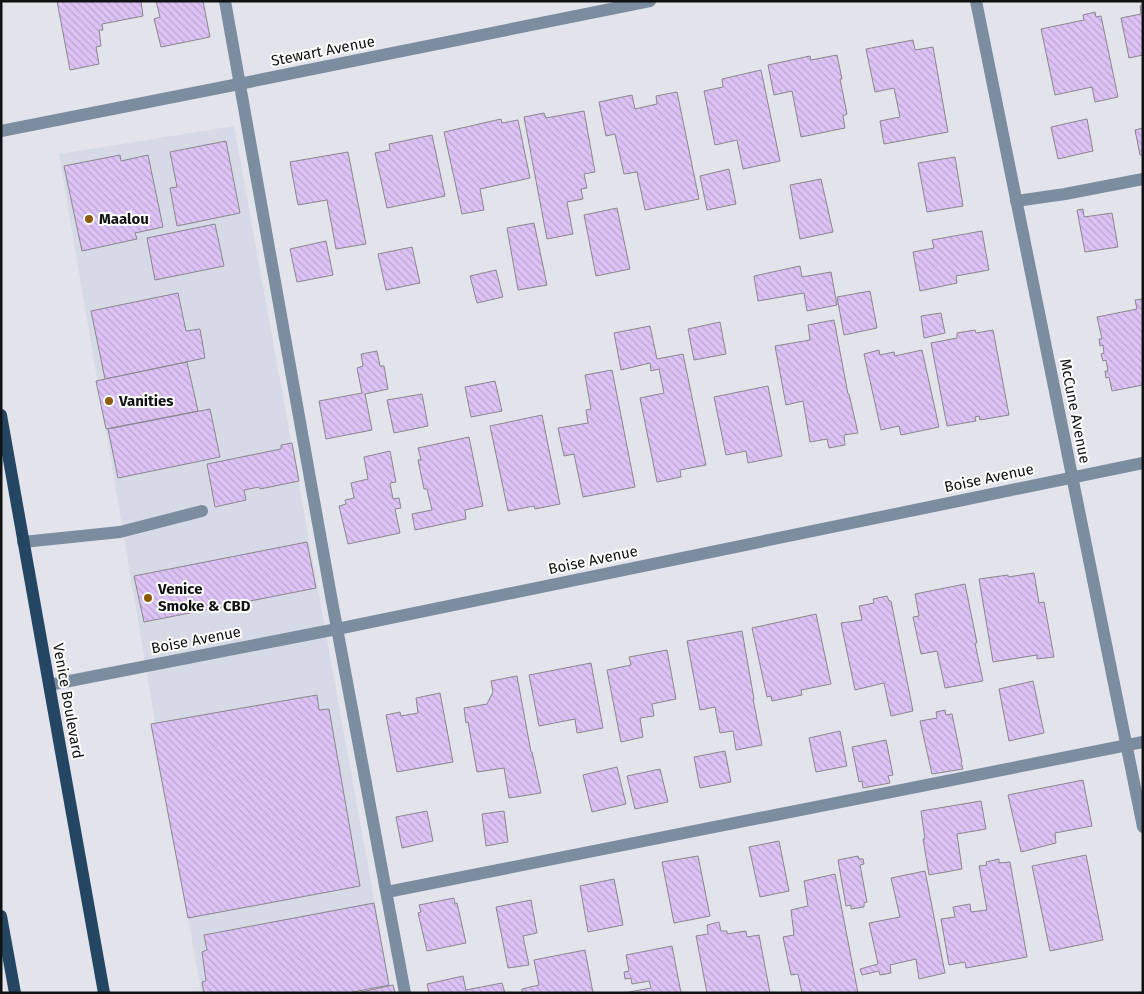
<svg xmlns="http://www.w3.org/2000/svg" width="1144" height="994" viewBox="0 0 1144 994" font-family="'Fira Sans',sans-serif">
<defs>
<pattern id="building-back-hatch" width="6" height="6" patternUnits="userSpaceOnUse" patternTransform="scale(1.25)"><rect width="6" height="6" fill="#dcc2f5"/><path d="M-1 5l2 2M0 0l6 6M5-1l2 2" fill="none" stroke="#bca6d1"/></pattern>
</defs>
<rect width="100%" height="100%" fill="#e3e4eb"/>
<path fill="#d6d9e6" d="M234,126L391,993H201L59,154Z"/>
<g fill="url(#building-back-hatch)" stroke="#8a878c">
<path d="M57,1H141L143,16L102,24L103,30H99L101,46L96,47L99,64L70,70Z"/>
<path d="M156,1H203L210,37L161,47L154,19L160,17Z"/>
<path d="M1143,5V55L1129,58L1121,18L1141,14L1140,6Z"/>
<path d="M1095,12L1096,17L1101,16L1118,97L1095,102L1092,87L1055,95L1041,29L1084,20L1083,15Z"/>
<path d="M913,40L915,50L933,47L948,132L884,144L880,121L900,117L894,88L875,92L866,49Z"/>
<path d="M837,55L842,79H840L847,114L843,116L845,128L801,137L792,91L774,95L768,65L810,56L811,60Z"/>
<path d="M761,70L780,161L743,169L737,140L715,145L704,91L723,87L722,79Z"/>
<path d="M677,92L699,199L645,210L637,172L624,174L615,134L606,136L599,102L632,95L635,109L657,104L656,96Z"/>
<path d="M584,111L595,172L584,174L587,188L581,189L583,199L567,202L573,234L547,239L524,117L544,113L546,118Z"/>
<path d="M501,119L502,123L518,120L530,178L480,189L484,210L462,214L444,132Z"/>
<path d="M1087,119L1093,151L1058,159L1051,127Z"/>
<path d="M1143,128V155H1140L1135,130Z"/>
<path d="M432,135L445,196L387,208L375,153L390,150L389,144Z"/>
<path d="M226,141L240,213L177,226L170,188L177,187L170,152Z"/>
<path d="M348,152L366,244L336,249L327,200L298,205L290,162Z"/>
<path d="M120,155L121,161L148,155L163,227L135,233L137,239L82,251L64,166Z"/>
<path d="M955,157L963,206L927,212L918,163Z"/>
<path d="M729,169L736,204L707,210L700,176Z"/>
<path d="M821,179L833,232L800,239L790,185Z"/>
<path d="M617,208L630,269L596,276L584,215Z"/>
<path d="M1083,209L1084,217L1112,213L1118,247L1085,252L1077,210Z"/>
<path d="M534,223L547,285L518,290L507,228Z"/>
<path d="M215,224L224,266L155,280L147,238Z"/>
<path d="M982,231L989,270L956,276L957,283L920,291L913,252L934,248L932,240Z"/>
<path d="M326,241L333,275L297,282L290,249Z"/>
<path d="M412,247L420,283L386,290L378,254Z"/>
<path d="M800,266L802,277L831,272L837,305L807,311L804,293L758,301L754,276Z"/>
<path d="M496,270L503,297L477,303L470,276Z"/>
<path d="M870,291L877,328L844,335L837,297Z"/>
<path d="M178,293L186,331L200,329L205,358L105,379L91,311Z"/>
<path d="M1143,299V385L1112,391L1109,377L1106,378L1105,371H1108L1106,360L1103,361L1101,354L1104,353L1103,345L1100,346L1099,339H1102L1097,317L1137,309L1135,300Z"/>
<path d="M941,313L945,333L924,338L921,316Z"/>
<path d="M834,320L848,394H849L858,433L844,435L845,445L829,448L827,439L810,442L803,401L786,405L775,346L810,340L808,325Z"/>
<path d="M720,322L726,354L694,360L688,329Z"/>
<path d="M650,326L657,359L683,354L706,465L680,470L681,477L657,482L640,398L664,393L659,369L651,371L650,363L621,370L614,333Z"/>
<path d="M975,330L976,333L993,330L1009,415L980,420L979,416L975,417L976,421L947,426L931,343L957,338V333Z"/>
<path d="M879,350L880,355L894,352L895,356L922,350L939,427L901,435L899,426L881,430L864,354Z"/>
<path d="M377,351L380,366H384L388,389L365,394L372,430L326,439L319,401L362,393L357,368L363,366L361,354Z"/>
<path d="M187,362L198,411L106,429L96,381Z"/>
<path d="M612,370L635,487L583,497L574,454L564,456L558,428L588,423L586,410L591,409L585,375Z"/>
<path d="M495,381L502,411L471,417L465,387Z"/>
<path d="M768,386L782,456L748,463L746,451L726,455L714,397Z"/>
<path d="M422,394L428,426L394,433L387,400Z"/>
<path d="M210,409L220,457L118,478L108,429Z"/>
<path d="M542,415L560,504L535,509L534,506L508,511L490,426Z"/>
<path d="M469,437L483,506L465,510L466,519L415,530L412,514L432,510L427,489H424L418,460H421L418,448Z"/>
<path d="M292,443L299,481L260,489L259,487L244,490L246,500L215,507L207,464L281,449V445Z"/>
<path d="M390,451L396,482L390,483L393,499L399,498L401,508L395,509L400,533L348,544L339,506L346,504L345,500L354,498L351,483L368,479L364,457Z"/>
<path d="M307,542L316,588L144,622L134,576Z"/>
<path d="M1034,573L1039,603L1044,602L1054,657L1037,659V655L993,662L979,579L1008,575V577Z"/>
<path d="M965,584L977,643H975L983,681L945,688L937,651L921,654L913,617L919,616L915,594Z"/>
<path d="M887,596L889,601H891L913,711L891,716L884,683L855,690L841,623L862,620L859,606L874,603L873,599Z"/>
<path d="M816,614L831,684L801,690L802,695L772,701L771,696L767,697L752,628Z"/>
<path d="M742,631L754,699H753L762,745L736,750L733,731L720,733L715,707L700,710L687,641Z"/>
<path d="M667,650L676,699L652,704L654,716L640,718L643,737L621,742L607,670L631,665L629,657Z"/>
<path d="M591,663L603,728L577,733L575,719L539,726L529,675Z"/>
<path d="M517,676L531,752H532L541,793L509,798L504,768L477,772L468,722L466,723L464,708L487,704L493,692L491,681Z"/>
<path d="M1033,681L1044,733L1009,741L999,689Z"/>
<path d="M440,693L453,762L397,772L386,715L400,712L401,716L418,713L416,698Z"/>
<path d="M317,695L319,710L329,709L360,886L188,918L151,724Z"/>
<path d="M945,710L946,715L952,714L962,762H961L963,769L932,774L920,721L937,718L936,712Z"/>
<path d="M840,731L847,766L816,772L809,738Z"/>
<path d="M886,740L893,775L888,776L890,783L863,788L862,781L859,782L852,747Z"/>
<path d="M725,751L731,782L700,788L694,757Z"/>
<path d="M617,767L626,804L592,812L583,775Z"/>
<path d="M660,769L668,802L635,809L627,776Z"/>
<path d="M1083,780L1092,826L1055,833L1056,843L1021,852L1008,795Z"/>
<path d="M981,801L986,829L957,834L962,869L929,875L923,839H925L921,811Z"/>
<path d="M427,811L433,841L402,848L396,817Z"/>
<path d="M504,811L508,842L486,846L482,814Z"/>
<path d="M779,841L789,891L760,897L749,847Z"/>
<path d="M1086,855L1103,940L1050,951L1032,866Z"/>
<path d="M698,856L710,916L674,923L662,862Z"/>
<path d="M858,856L859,859H863L864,864L860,865L867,902L864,903V907L851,909V905L846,906L838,860Z"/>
<path d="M999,859V863L1010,862L1027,957L966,968L965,962L949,965L941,919L955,917L953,907L970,904L971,912L987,910L979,866L987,865L986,862Z"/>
<path d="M925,871L945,973L919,979L916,959L890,965L891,973L880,975L879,971L862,975L860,969L878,964L869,923L900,917L891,878Z"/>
<path d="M835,874L858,993H802L798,974L791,975L783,937L794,935L791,910L808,906L804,881Z"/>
<path d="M614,879L623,925L588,932L580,886Z"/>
<path d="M454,898L455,904L457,903L466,943L427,951L418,913L421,912L419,905Z"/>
<path d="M531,900L537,933L523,936L529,965L508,968L496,907Z"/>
<path d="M374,903L389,985L348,993H204L202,982L206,981L202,952L207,950L204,935Z"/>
<path d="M719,922L721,931H727V934L746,931L747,937L759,935L770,993H707L696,936L708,934L707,925Z"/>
<path d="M672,946L681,993H624L651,988L649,981L632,984L631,978L625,979L624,972L629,971L626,955Z"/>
<path d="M585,950L593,993H522V989L539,985L534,960Z"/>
<path d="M463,976L466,990L502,983L505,993H429L427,984Z"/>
<path d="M393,985L395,993H357Z"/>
</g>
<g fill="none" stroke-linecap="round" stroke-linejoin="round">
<g stroke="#7b8d9f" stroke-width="12">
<path d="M225,1L331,596L405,993"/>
<path d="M1016,201L1065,194L1143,179"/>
<path d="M23,542L120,532L202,511"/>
<path d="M387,892L1143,742"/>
</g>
<g stroke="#7b8d9f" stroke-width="12">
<path d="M976,1L1143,827"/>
<path d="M1,131L239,84L650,1"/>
<path d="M49,685L337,629L1143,463"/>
</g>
<g stroke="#244663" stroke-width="12">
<path d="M1,415L104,993"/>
<path d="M1,916L15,993"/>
</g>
</g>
<g fill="#8d5b08" stroke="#fff" stroke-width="2">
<circle cx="89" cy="219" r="5"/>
<circle cx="109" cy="401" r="5"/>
<circle cx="148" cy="598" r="5"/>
</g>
<g text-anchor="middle" stroke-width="4" stroke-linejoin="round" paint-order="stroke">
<g font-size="15" fill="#101113" stroke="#fff">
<text transform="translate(323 51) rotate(-11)" y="5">Stewart Avenue</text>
<text transform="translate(1075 411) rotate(79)" y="5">McCune Avenue</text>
<text transform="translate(989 478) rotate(-12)" y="5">Boise Avenue</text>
<text transform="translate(593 560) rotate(-12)" y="5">Boise Avenue</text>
<text transform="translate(196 640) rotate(-11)" y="5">Boise Avenue</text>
<text transform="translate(68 701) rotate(80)" y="5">Venice Boulevard</text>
</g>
<g font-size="15" font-weight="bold" fill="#101113" stroke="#fff" text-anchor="start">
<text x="99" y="224">Maalou</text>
<text x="119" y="406">Vanities</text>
<text x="158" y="594">Venice<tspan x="158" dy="17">Smoke &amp; CBD</tspan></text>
</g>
</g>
<rect width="1144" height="994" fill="none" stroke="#101113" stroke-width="5"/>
</svg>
